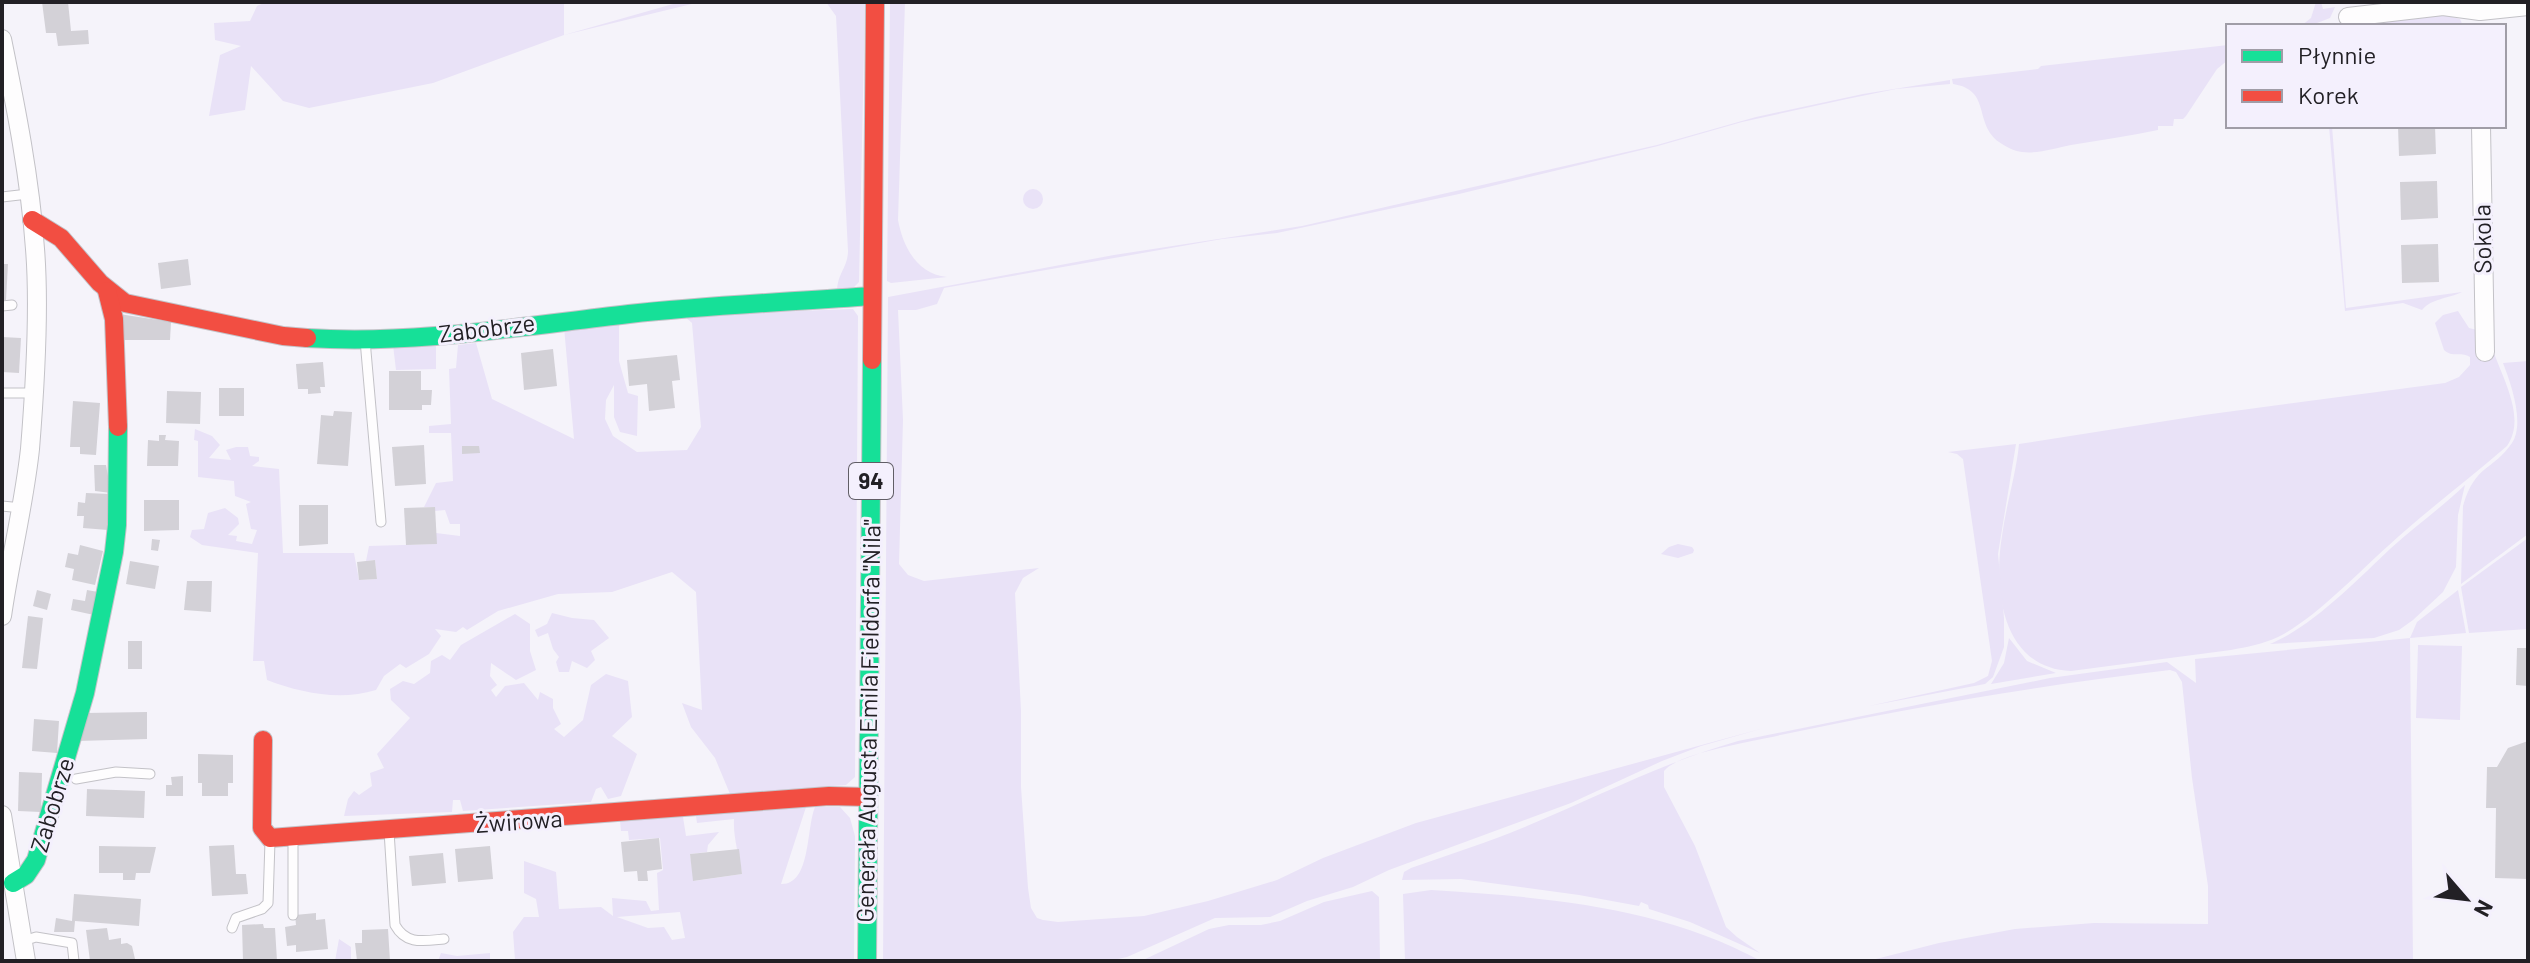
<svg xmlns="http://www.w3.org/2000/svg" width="2530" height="963" viewBox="0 0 2530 963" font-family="Barlow,sans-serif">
<rect width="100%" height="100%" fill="#f5f3fa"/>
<g fill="#e9e2f7" fill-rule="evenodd">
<path d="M266,2H564V35L680,2H700L564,35L433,83L309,108L283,101L251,66L245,110L209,116L220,55L241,46L215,40L214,23L250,21L257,6Z"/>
<path d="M826,2H865L859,282L854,287L837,291C837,274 848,267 848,251L836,16Z"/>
<path d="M890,2H905L898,220C903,247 917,274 947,277L891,283L887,281Z"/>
<path d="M2316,2H2321L2323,9L2335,7L2330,18L2312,25L2301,26L2311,18Z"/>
<path d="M2445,15L2460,19L2463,26H2343Z"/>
<path d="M2228,45V60L2217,69L2186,116L2183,119H2174L2173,126H2158V130C2129,136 2100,140 2071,145C2056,148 2038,154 2022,152C2014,151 2006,147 1999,142C1973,123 1992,90 1953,84L1952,79L2038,69L2041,66Z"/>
<path d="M1950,80V84L1896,89L1847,99L1742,122L1658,146L1459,194L1277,233L1222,239L944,288L937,304L916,310H898L903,420L899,564L908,575L924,581L1039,568L1023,578L1015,593L1021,711V787L1028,888L1031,908L1037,918L1043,920L1058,922L1144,916L1208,901L1277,880L1323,858L1416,823L1764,728L1701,746L1662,761L1571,803L1389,870L1353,887L1307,901L1270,917L1215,918L1127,957L1109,961H883L888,297L1114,255L1302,226L1657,145L1756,117L1863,94Z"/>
<path d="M2329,126H2332L2346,308L2462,292C2448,299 2432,298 2422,310L2403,303L2345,311Z"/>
<circle cx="1033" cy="199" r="10"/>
<path d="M853,309L858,316L855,777L846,785L730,794L715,758L691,727L682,703L702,710L696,592L672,572L612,592L558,594L498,611L467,630L463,627L456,632L435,629L441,636L429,654L406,668L400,664L384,676L376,690C340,701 301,693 267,680L264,661H253L258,553L202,545L190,537L192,530L204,529L208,513L225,508L238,518L239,524L228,535L237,536L236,541L252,544L257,530L251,529L246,504L251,502L235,496L234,481L198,477V441L194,440L195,429L212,436L220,445L209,458L231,460L226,450L236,447H248L250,456L259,457V461L252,466L279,469L283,553H354L359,580L377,579L375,560L366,561L369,546L436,544V533L460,536V524H450L445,510L435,511L434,507H424L436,483L453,481L451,433H429V426L451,424L449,369L456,368L458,345L476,343L492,399L574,439L564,327L619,321V361L628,393L638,396L637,436L620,432L614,417V385L606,400L605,419L613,436L637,452L687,450L701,427L692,323L683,315Z"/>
<path d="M2458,311L2469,328L2477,330L2483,352L2494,353C2504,381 2526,419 2507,446C2468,480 2426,511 2388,546C2358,573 2313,620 2278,637C2263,644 2247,647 2231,650L2071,671C2002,668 1993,590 2002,536C2006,505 2016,475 2019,444L2204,415L2445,383L2459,377L2470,365V357C2461,351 2452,358 2444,350L2435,323L2443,315Z"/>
<path d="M436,341V369L396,370L393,345Z"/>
<path d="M2528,361V534L2461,584L2463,506C2475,464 2493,471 2512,443C2525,423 2511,384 2503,363Z"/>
<path d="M2016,444L1998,554L2004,618V647L1993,677L1985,684L1869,706L1974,683L1988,676L1992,661L1963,459L1957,454L1948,452Z"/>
<path d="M2465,485L2458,515L2456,567L2443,592L2413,620L2399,630L2374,638L2270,644C2312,627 2357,580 2390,549C2414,527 2441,508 2465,485Z"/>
<path d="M2528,538V629L2469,633L2461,587Z"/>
<path d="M1678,544L1692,547L1694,550L1693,553L1678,558L1661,554L1669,547Z"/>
<path d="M2458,590L2466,633L2410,638L2413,961H1868L1939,943L2015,929L2094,923L2208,924V886L2192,778L2182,682L2176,672L2170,670C2034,686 1900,709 1767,738C1744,743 1677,754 1664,771V787L1695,846L1726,927L1737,937L1760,953L1690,922L1649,909L1648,905L1641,902L1639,906L1579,895L1461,879L1402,880L1404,872L1411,868C1450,854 1489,842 1527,826C1597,797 1664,762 1738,741L2050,678L2167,662L2196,683L2195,659L2410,638L2417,622Z"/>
<path d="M552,613L572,618L594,620L609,638L591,651L595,660L587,668L572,661L569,672H559L556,662L559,657L553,649L548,633L538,637L535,630L547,624Z"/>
<path d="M515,614L530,624V651L536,670L516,680L491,663L490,676L497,685L491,690L496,697L505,686L524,683L538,700L540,692L553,699V708L561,724L554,729L564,737L583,720L591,685L606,674L628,681L632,717L612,736L637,754L621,796L608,799L601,787L596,789L591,802L463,811L460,800H453L452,812L344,816L348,799L354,791L359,795L372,786L370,773L384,768L377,754L410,718L391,700L390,689L403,681L414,684L430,673L431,661L442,655L450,660L461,645Z"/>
<path d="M2009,638L2027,661L2056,673L1991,684L2004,663Z"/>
<path d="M2418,645L2462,646L2460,720L2416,718Z"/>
<path d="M807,804L781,884C811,885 806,829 815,807H840L850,818L855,836L854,961H512L515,960L513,932L524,917H539L536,899L524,893V861L556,872L559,909L601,907L613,916L612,898L646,901L651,911L659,910L657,873L663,870L660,838L629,840L628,831H621L620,821L683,817L686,836L719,832L708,845L707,852L690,854L694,881L742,874C739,855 733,838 734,819L697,823L696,816ZM680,912L685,938L672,940L664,927L648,928L617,917Z"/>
<path d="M1431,890C1543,897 1660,906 1761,961H1405L1403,894Z"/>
<path d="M1372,891L1379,897L1380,961H1141L1209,929L1229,925H1261L1280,921L1324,902Z"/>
<path d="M339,939L351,947V961H335Z"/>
<path d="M441,953L457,956L490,953V961H438Z"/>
</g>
<g fill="#d3d1d7">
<path d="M42,2H68L71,31L88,30L89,44L58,46L56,33H46Z"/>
<path d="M2398,126H2435L2436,154L2399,156Z"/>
<path d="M2437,181L2438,218L2401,220L2400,182Z"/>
<path d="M2438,244L2439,282L2402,283L2401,245Z"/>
<path d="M188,259L191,285L161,289L158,263Z"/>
<path d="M2,264H8L6,300H2Z"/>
<path d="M119,314L171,322L170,340H120Z"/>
<path d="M2,337L21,338L19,373L2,372Z"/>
<path d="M553,349L557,386L524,390L521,353Z"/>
<path d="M677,355L680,380L672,381L675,408L649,411L647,384L629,386L627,360Z"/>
<path d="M323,362L325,387H320L321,393L308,394V389H298L296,364Z"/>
<path d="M389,371H421V390H432L431,405H422V410H389Z"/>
<rect x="219" y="388" width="25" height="28"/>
<path d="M167,391L201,392L200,424L166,423Z"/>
<path d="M73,401L100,403L96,455L80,454V447H70Z"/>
<path d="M334,411L352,412L348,466L317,464L321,415L333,416Z"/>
<path d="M159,435H166L165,440L179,441L178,466H147L148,440L159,441Z"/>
<path d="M424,445L426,484L395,486L392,447Z"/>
<path d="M462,446H479L480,453L462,454Z"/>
<path d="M94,465H106L111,493L95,491Z"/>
<path d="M86,493L111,494L108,530L83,528L84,516H77L78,502L85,503Z"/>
<path d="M144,500H179V530L144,531Z"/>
<path d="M299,505H328V544L299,546Z"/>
<path d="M435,507L437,544L406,545L404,508Z"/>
<path d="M152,539L160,540L158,551L151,550Z"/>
<path d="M80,545L103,551L95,585L72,580L74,569L65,567L68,553L78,555Z"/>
<path d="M375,560L377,579L359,580L357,562Z"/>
<path d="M130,561L159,566L155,589L126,584Z"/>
<path d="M187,581H212L211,612L184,610Z"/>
<path d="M37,590L51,594L47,610L33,606Z"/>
<path d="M87,590L98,592L94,615L71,610L73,599L85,601Z"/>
<path d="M28,616L43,618L37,669L22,668Z"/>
<rect x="128" y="641" width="14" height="28"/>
<path d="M2517,648H2528V686L2516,685Z"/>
<path d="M147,712V739L78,741L85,713Z"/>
<path d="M34,719L59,721L57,753L32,751Z"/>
<path d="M2528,741V879L2495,878L2496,808H2486L2487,767H2497L2508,748Z"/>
<path d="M198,754L233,755V783H228V796H202V783H198Z"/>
<path d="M19,772L42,773L41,812L18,811Z"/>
<path d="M183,776V796H166V785H172L171,777Z"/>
<path d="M87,789L145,791L144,818L86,816Z"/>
<path d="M659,838L662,869L647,871L648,881H638L637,871L624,872L621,842Z"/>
<path d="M234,845L236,874H246L248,894L212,896L209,846Z"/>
<path d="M99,846L156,847L150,873H136L135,880H123V873H99Z"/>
<path d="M490,846L493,879L458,882L455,849Z"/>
<path d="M739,849L742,874L693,881L690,854Z"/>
<path d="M443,853L446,883L412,886L409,856Z"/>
<path d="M74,894L141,899L139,926L75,921L74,932H54L56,918L72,921Z"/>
<path d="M316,913V920L325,919L328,949L296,952V945L287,946L285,927L296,925L295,915Z"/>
<path d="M263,924L264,928H275L277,961H243L242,925Z"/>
<path d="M107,928L109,940L121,938V944L127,943L132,946L135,959L90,961L86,930Z"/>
<path d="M388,929L390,961H357L355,943H362V930Z"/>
</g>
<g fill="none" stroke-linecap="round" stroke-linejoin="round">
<defs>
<g id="lane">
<path d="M2,197L28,194"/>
<path d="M2,306L12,305"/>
<path d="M365,340L381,522"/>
<path d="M2,393H33"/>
<path d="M2,506L22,508"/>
<path d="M76,779L116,772L150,774"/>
<path d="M389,831L395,925C406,945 423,941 444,939"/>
<path d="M293,915V839"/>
<path d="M232,928L236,918L262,909L268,903L270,841"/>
<path d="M23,941L36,937L72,943L74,961"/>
</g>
<g id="street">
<path d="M2348,17L2443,6L2480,11L2528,6"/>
<path d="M2,39C16,108 30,178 35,249C40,310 35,387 30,449C24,505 10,560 2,616"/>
<path d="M2481,126L2485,352"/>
<path d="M2,815L26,961"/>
</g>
<g id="fast">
<path d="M307,338C414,345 523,326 629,314C710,305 791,302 872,296"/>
<path d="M13,883L26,875L36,860L85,693L114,552L117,525L118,427"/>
<path d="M867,961L872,360"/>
</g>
<g id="jam">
<path d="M32,220L61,238L100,283L125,303L283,336L307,338"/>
<path d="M107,291L114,319L118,427"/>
<path d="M872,360L875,2"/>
<path d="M263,740L262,828L270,838L829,796L868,797"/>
</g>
</defs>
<use href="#lane" stroke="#c3c2c7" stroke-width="11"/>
<use href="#street" stroke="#c3c2c7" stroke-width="20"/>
<use href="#fast" stroke="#c3c2c7" stroke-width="20"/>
<use href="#jam" stroke="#c3c2c7" stroke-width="20"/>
<use href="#lane" stroke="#fefdfe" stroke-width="9"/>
<use href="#street" stroke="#fefdfe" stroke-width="18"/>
<use href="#fast" stroke="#16e098" stroke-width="18"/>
<use href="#jam" stroke="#f24e42" stroke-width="18"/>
</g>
<g text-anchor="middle" stroke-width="6" stroke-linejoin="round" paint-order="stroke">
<rect fill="#f4f0fd" stroke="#615e66" stroke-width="2" x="849" y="463" width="44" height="36" rx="6"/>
<g font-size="22" font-weight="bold" fill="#222025">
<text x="871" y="489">94</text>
</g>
<g font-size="24" fill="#222025" stroke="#f4f0fd">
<text transform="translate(2483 239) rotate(-91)" y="8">Sokola</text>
<text transform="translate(487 329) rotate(-7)" y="8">Zabobrze</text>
<text transform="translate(869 721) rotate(-89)" y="8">Generała Augusta Emila Fieldorfa "Nila"</text>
<text transform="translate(53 805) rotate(-73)" y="8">Zabobrze</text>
<text transform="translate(519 822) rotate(-4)" y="8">Żwirowa</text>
</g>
</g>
<rect width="2530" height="963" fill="none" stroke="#222025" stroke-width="8"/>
<rect x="2226" y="24" width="280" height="104" fill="#f4f0fd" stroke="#a09da7" stroke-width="2"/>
<rect x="2242" y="50" width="40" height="12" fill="#16e098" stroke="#a09da7" stroke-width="2"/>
<text x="2298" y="64" font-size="24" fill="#222025">Płynnie</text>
<rect x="2242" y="90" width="40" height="12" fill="#f24e42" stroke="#a09da7" stroke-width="2"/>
<text x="2298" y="104" font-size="24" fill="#222025">Korek</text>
<g transform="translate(2466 899) rotate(118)" stroke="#f4f0fd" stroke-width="6" paint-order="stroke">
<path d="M0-6L14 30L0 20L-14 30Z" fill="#222025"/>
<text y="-12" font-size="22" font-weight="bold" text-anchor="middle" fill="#222025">N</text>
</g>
</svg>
